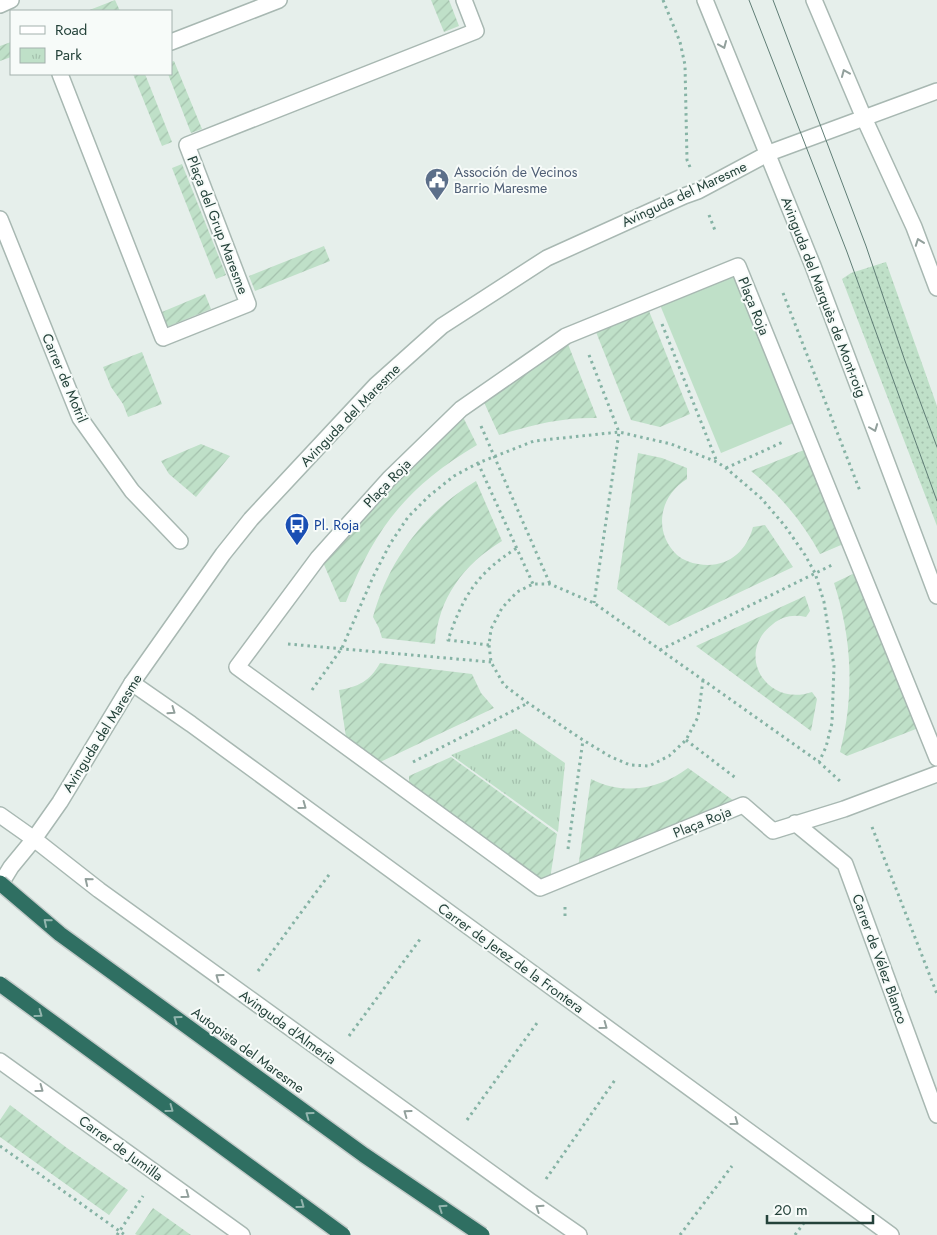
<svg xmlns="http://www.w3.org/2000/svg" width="937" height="1235" viewBox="0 0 937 1235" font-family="Jost,sans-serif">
<defs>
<pattern id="grass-dots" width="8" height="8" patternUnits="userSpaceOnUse" patternTransform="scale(1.25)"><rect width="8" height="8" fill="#bfe0c8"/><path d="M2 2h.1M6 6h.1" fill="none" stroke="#a4c1ad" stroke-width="1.8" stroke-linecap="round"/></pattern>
<pattern id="park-tufts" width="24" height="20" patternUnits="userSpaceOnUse" patternTransform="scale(1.25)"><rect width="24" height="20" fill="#bfe0c8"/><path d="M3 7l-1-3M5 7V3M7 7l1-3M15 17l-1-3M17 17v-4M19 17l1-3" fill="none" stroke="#a4c1ad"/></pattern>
<pattern id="garden-furrows" width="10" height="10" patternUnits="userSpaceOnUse" patternTransform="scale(1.25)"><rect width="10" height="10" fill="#bfe0c8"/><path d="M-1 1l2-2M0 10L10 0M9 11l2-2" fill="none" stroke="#a4c1ad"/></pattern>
</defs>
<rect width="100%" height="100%" fill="#e6efeb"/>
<path fill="url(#grass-dots)" d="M886,262L937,406V526L842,279L851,273Z"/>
<path fill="url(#park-tufts)" d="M516,729L565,763L558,832L451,755Z"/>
<g fill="url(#garden-furrows)">
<path d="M115,0L120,11H87Z"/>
<path d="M431,0H449L459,26L444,32Z"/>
<path d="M11,42V57L0,61V46Z"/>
<path d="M174,61L202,129L191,133L168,74H171V62Z"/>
<path d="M133,74H145L172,142L162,146Z"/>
<path d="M182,164L226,275L216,279L172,168Z"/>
<path d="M324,246L330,261L255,291L249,276Z"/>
<path d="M205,294L211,309L167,327L162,312Z"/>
<path d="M647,306L690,414L660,427L631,420L594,327Z"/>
<path d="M566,339L597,418C563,417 531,425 499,435L482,398Z"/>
<path d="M142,352L162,404L128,417L123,404L111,387L103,367Z"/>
<path d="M461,413L477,445C409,485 374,528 346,602H340L322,560Z"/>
<path d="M201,444L230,456L196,497L169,474L161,461Z"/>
<path d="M809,448L848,542L820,554C803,522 779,494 751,471Z"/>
<path d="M638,453L662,458L687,468V479C659,496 653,532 677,555C683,560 691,563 698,564C726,569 746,553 753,527L765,525L793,567L669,626L617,589Z"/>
<path d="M476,481L502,541C464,564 438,598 435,644L382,638L379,628L373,617C389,559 425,512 476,481Z"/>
<path d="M859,571L921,727L847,756L840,752C855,695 852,638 834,583Z"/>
<path d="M805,596L810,611L806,617C794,614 782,616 773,624C734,653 766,708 812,692L817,699L811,731L696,646Z"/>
<path d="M380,663L472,674L481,693L494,708L376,764L347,744L339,690C358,687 370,681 380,663Z"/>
<path d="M451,757L557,834L550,879L540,884L409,789V776Z"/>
<path d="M688,768L737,803L578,868L591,779C624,796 660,789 688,768Z"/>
<path d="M10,1105L67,1148L128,1190L109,1215L0,1137V1120Z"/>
<path d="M153,1208L191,1235H137L135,1234Z"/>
</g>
<path fill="#bfe0c8" d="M738,266L801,420L721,453L658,300Z"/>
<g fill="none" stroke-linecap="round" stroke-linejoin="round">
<defs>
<g id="pedestrian">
<path d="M171,42L279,0"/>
<path d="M60,74L163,338L248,304L187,145L476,31L464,0"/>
<path d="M0,219L80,418L132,491L180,541"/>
<path d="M937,758L738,266L566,336L461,409L389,479L318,558L237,667L540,888L743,805L773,831L844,809L937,774"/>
<path d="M795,823L845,864L937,1115"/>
</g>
<g id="minor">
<path d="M705,0L813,266L937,596"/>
<path d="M814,0L864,118L914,227L937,288"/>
<path d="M0,5L11,0"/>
<path d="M132,683L191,724L891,1235"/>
<path d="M0,815L34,839L99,890L530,1201L579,1235"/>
<path d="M0,885L11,867L34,839L60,802L132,683L223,554L251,519L376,385L442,326L547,258L684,196L698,191L769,153L937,91"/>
<path d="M0,1061L242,1235"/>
</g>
</defs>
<use href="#pedestrian" stroke="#a8b8b2" stroke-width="18"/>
<use href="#minor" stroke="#a8b8b2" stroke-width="18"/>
<g stroke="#86b3a5" stroke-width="3" stroke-dasharray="2.5 4" stroke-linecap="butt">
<path d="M663,0L680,42L685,65L687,160L690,167"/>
<path d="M709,215L716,233"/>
<path d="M783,293L860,491"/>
<path d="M662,324L717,462"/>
<path d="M589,355L619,432L594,603"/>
<path d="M481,426L550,584"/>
<path d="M478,463L533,584"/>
<path d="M726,468L783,442"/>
<path d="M288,644L491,662"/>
<path d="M489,645L448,640C463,596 477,573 517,548"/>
<path d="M660,650L832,565"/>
<path d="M703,680L698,717L686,740L669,756L649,766L630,765L611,757L583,740L528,703L504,685L491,662L489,645L491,629L502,608L517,592L533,584H550L594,603L819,762L841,782"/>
<path d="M312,690L342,648L373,577L390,544L408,517L429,496L454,476L478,463L534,441L619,432L671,444L717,462L726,468L761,498L785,526L805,555L815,573L824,602L834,666L832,723L826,747L819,762"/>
<path d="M686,740L737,779"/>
<path d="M413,762L528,703"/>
<path d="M872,827L937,994"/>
<path d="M568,849L583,740"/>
<path d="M565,907V917"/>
<path d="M258,971L331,872"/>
<path d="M349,1036L421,938"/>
<path d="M467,1120L537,1023"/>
<path d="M0,1146L125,1235"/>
<path d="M546,1179L615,1080"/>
<path d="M117,1235L143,1196"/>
<path d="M680,1235L732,1166"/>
<path d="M795,1235L806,1220"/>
</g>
<use href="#pedestrian" stroke="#fff" stroke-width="15"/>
<use href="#minor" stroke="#fff" stroke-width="15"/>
<g stroke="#5f7d75" stroke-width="1">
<path d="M749,0L847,252L937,501"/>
<path d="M773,0L866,246L905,361L937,447"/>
</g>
<defs>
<g id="motorway-bridge">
<path d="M0,883L60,934L364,1155L482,1235"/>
<path d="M0,984L343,1235"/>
</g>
</defs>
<use href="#motorway-bridge" stroke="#c2cac8" stroke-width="18" stroke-linecap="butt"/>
<use href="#motorway-bridge" stroke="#2f6f62" stroke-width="15"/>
</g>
<defs><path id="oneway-chevron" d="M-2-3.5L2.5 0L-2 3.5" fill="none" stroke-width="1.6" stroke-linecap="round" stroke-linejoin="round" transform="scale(1.25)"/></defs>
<g stroke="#92a09c">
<use href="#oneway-chevron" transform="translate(723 45) rotate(67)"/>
<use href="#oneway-chevron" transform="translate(845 73) rotate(-113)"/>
<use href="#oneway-chevron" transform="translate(919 242) rotate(-110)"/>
<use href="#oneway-chevron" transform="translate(874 428) rotate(69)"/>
<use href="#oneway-chevron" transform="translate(172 711) rotate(35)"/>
<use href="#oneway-chevron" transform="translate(303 806) rotate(36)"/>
<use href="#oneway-chevron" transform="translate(88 881) rotate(-141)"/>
<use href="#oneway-chevron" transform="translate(219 977) rotate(-144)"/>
<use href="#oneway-chevron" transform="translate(604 1026) rotate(36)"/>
<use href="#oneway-chevron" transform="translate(40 1089) rotate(36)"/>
<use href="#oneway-chevron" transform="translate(407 1113) rotate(-144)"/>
<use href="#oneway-chevron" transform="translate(735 1122) rotate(36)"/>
<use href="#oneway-chevron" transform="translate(186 1195) rotate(36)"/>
<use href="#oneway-chevron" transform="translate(539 1208) rotate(-146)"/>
</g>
<g stroke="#93b5ae">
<use href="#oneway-chevron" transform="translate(47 922) rotate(-140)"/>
<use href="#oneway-chevron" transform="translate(39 1014) rotate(36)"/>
<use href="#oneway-chevron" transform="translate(177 1019) rotate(-144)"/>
<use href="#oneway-chevron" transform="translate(170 1109) rotate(36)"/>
<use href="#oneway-chevron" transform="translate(309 1115) rotate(-144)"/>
<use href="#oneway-chevron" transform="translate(301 1205) rotate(36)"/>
<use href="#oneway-chevron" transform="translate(442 1208) rotate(-146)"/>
</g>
<defs>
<symbol id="civic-pin" viewBox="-11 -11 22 30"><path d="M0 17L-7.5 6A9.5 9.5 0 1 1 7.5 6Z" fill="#5c6f8a" stroke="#f7fbf9"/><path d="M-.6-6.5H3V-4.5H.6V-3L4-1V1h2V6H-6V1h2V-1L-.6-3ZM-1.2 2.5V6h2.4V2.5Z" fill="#fff"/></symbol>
<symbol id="bus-pin" viewBox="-11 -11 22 30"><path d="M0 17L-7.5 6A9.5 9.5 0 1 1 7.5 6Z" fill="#1a4fb4" stroke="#f7fbf9"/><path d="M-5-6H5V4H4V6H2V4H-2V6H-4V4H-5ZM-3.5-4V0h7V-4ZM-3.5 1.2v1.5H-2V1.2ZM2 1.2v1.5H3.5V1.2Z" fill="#fff"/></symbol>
</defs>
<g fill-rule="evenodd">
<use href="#civic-pin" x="423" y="166" width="28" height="38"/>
<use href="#bus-pin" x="283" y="511" width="28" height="38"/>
</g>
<g text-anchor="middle" stroke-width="4" stroke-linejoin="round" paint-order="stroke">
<g font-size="14" fill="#4e5e75" stroke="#f7fbf9" text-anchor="start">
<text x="454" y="177">Associón de Vecinos<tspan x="454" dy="16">Barrio Maresme</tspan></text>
</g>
<g font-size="14" fill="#24423a" stroke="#f7fbf9">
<text transform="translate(684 194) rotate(-25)" y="5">Avinguda del Maresme</text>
<text transform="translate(218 225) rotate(69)" y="5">Plaça del Grup Maresme</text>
<text transform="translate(824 297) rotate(69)" y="5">Avinguda del Marquès de Mont-roig</text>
<text transform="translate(754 306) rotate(68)" y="5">Plaça Roja</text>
<text transform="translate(65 378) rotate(67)" y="5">Carrer de Motril</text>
<text transform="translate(350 415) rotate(-46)" y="5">Avinguda del Maresme</text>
<text transform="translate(387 483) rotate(-46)" y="5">Plaça Roja</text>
<text transform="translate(102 733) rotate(-58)" y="5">Avinguda del Maresme</text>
<text transform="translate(702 822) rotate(-22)" y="5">Plaça Roja</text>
<text transform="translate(511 958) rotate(36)" y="5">Carrer de Jerez de la Frontera</text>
<text transform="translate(880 959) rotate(70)" y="5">Carrer de Vélez Blanco</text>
<text transform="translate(288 1027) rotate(36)" y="5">Avinguda d'Almeria</text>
<text transform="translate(248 1050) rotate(36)" y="5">Autopista del Maresme</text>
<text transform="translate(121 1148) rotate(36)" y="5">Carrer de Jumilla</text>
</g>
<g font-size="14" fill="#164399" stroke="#f7fbf9" text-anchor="start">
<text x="314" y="530">Pl. Roja</text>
</g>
</g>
<rect x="10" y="10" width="162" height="65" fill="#f7fbf9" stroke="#a3b1ad"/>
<rect x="20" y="26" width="25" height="8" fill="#ffffff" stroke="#a3b1ad"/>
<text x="55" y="35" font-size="15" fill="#24423a">Road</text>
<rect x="20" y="48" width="25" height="15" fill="url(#park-tufts)" stroke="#a3b1ad"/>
<text x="55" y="60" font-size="15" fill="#24423a">Park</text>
<path d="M767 1215v8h106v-8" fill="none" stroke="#24423a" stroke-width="2.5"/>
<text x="774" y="1215" font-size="15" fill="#24423a" stroke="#f7fbf9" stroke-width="4" paint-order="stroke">20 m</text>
</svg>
